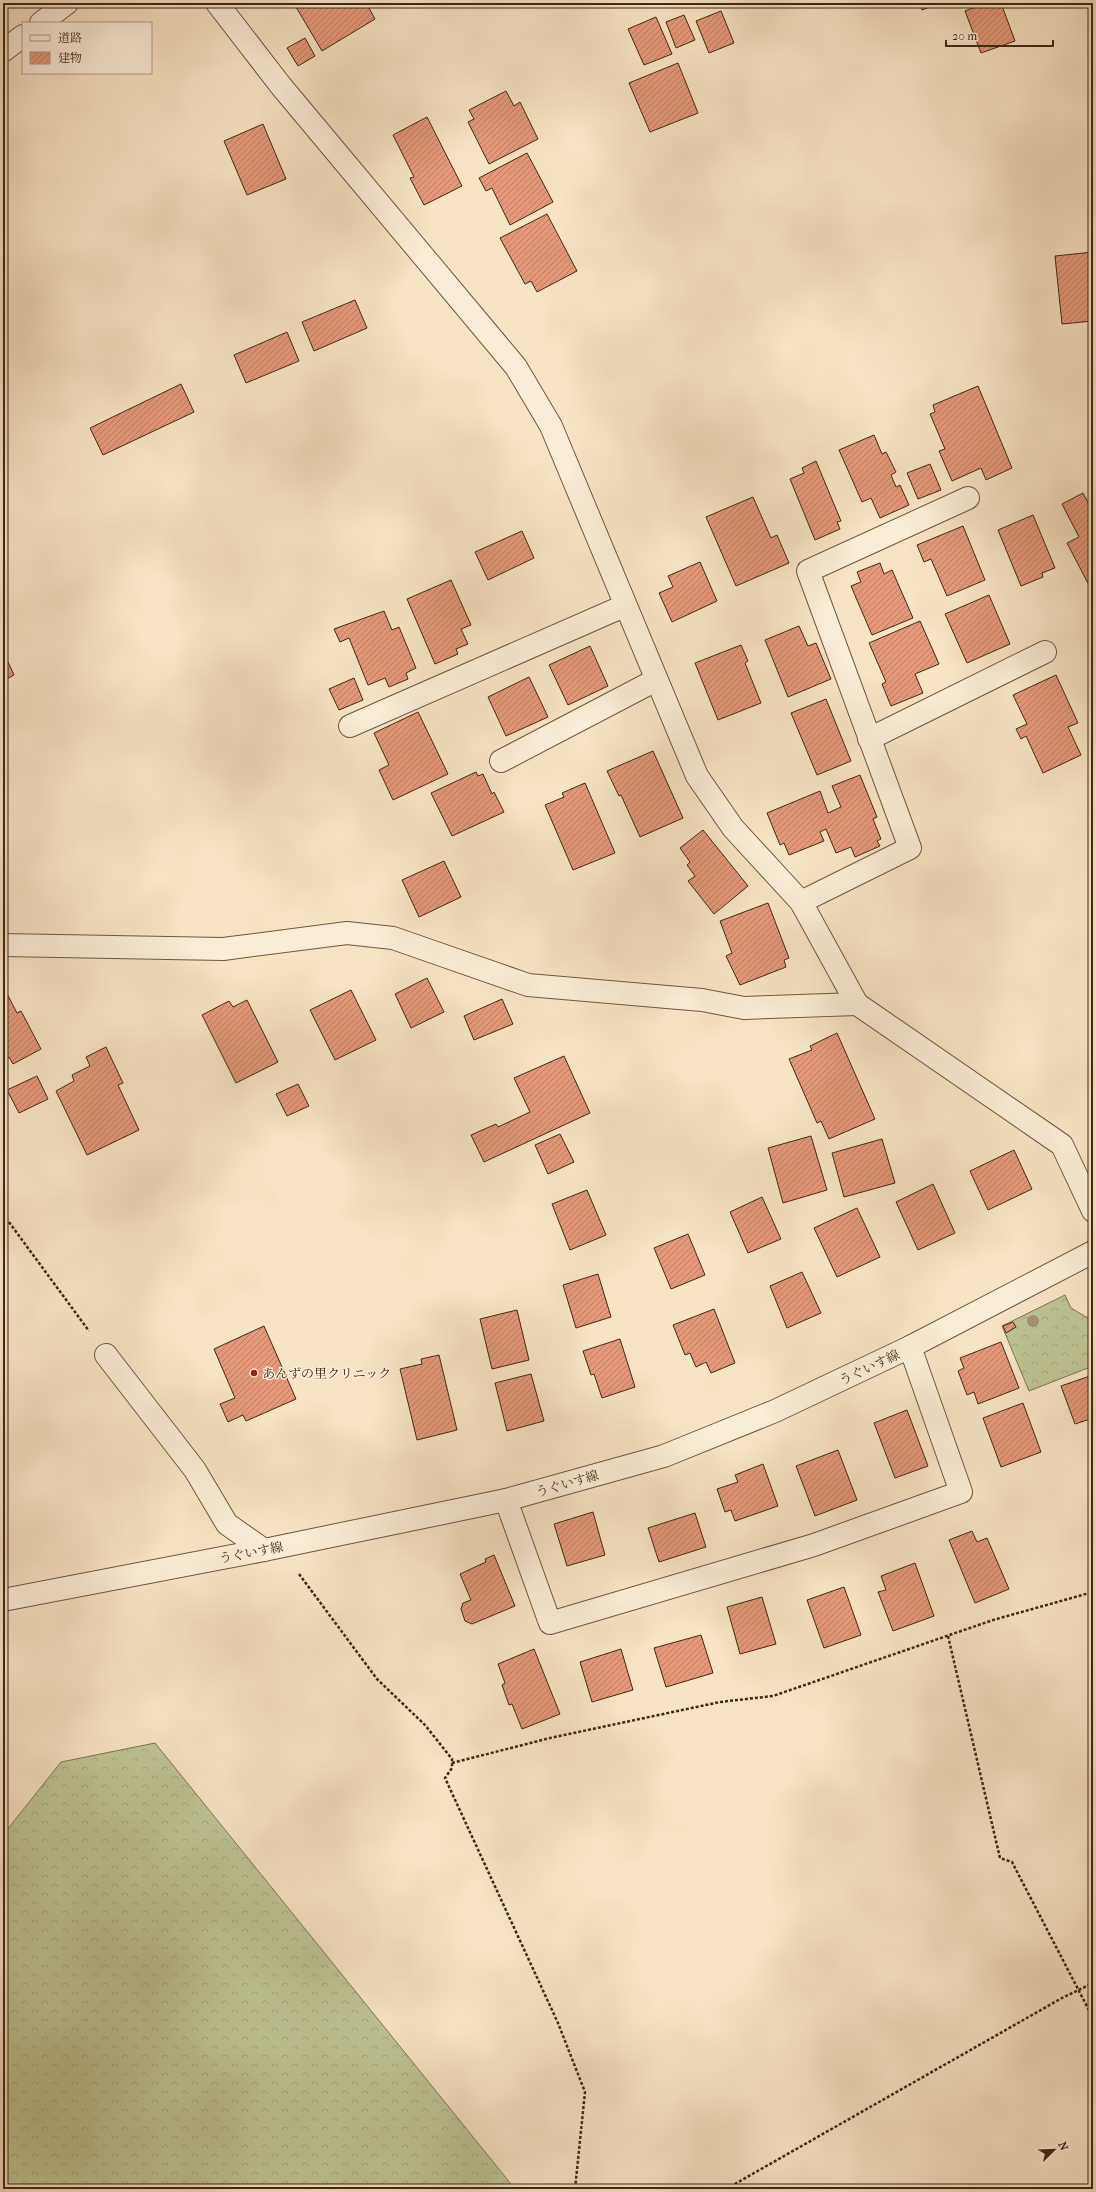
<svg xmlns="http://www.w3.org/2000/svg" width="1096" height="2192" viewBox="0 0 1096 2192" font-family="'IM FELL French Canon','Noto Serif JP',serif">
<defs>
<pattern id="forest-crowns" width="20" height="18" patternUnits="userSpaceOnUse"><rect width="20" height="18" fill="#bec492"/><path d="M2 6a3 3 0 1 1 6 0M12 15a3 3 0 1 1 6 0" fill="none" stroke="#a4a87d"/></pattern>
<pattern id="building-hatch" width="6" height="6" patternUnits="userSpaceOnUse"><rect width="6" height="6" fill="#e49a7a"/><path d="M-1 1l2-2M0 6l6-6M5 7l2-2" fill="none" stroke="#ba7e63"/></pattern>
</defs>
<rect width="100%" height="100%" fill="#f7e4c2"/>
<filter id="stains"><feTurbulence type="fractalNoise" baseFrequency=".005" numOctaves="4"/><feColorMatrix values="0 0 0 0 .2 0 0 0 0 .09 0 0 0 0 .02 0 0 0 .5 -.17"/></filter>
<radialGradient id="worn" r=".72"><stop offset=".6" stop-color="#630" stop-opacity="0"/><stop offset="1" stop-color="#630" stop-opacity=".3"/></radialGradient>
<g fill="url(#forest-crowns)" stroke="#7e7652">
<path d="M1065,1295L1071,1308L1093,1321V1366L1029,1391L1002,1326Z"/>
<path d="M155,1743L515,2189H3V1835L61,1762Z"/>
</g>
<g fill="url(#building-hatch)" stroke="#3f2813">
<path d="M3,3H13L3,11Z"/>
<path d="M302,3H375V4L369,8L375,19L322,51L296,7Z"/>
<path d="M919,3H940L922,10Z"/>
<path d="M986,3H1001L1015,41L981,53L965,11Z"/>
<path d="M721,11L734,43L709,53L696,21Z"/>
<path d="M684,15L695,40L676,48L666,22Z"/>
<path d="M656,17L672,54L644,65L628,29Z"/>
<path d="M305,38L315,56L298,66L287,48Z"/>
<path d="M678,63L698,113L650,132L629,83Z"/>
<path d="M506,91L514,106L520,102L538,139L489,164L468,122L474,119L469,110Z"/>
<path d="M427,117L462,186L424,205L410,178L414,177L393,135Z"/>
<path d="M263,124L286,179L247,195L224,141Z"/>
<path d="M527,153L553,202L510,225L492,188L486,191L479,178Z"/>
<path d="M547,214L577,271L537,292L531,281L525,284L500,238Z"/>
<path d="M1093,252V321L1062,324L1055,256Z"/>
<path d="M355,300L367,328L314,351L302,322Z"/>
<path d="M287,332L299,361L246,383L234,355Z"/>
<path d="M181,384L194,412L103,455L90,428Z"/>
<path d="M978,386L1012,468L986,480L981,468L952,481L939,451L945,449L930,414L935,412L933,405Z"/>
<path d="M874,435L882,454L886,452L896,472L891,475L896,487L900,485L909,505L880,518L871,498L862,502L839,450Z"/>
<path d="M816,461L841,521L837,522L840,529L815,540L790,479L804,473L802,468Z"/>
<path d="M930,464L941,490L918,499L907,473Z"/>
<path d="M1083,493L1093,512V593L1067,543L1079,537L1062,504Z"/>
<path d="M753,497L771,538L777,535L789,563L736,586L706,517Z"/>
<path d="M1033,515L1055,568L1042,573L1043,577L1021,586L998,530Z"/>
<path d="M963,526L985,580L947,596L931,559L924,562L917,545Z"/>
<path d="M522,531L534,558L488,580L475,552Z"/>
<path d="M700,562L717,601L672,622L659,593L673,587L668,576Z"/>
<path d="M880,563L884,574L892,570L913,618L872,635L851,586L861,582L857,572Z"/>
<path d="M451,580L471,625L461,629L468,644L456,649L458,654L435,664L407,599Z"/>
<path d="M989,595L1010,644L967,663L945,614Z"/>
<path d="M384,611L392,630L399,627L416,668L406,673L408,679L389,687L385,678L368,685L349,638L340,642L334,629Z"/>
<path d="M920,621L939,664L915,674L923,693L891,706L882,684L886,682L869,643Z"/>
<path d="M799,626L808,646L816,643L831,679L788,697L765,640Z"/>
<path d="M741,645L748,661L745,663L761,703L718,720L695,663Z"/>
<path d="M590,646L608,686L568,705L549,665Z"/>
<path d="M3,651L14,675L3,681Z"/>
<path d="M1056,675L1078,723L1068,727L1081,755L1043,773L1026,736L1021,739L1016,729L1027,724L1013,695Z"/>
<path d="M529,677L548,717L506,736L488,697Z"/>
<path d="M354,678L363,700L339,710L329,689Z"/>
<path d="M826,699L851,761L817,775L791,713Z"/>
<path d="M418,712L448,774L393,800L379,770L389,765L374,733Z"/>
<path d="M653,751L683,818L640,837L621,795L619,796L607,771Z"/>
<path d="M476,772L478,776L483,774L492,794L494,792L504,812L452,836L431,793Z"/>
<path d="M860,775L877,817L873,819L881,839L877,841L880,846L855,857L851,847L836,853L826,829L820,832L824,841L789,855L784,843L780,845L767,813L820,791L828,813L841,807L832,786Z"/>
<path d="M585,783L615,853L573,870L545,805L564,797L562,793Z"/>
<path d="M703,830L748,886L714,914L688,881L695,876L687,865L690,862L680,848Z"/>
<path d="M444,861L461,897L419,917L402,880Z"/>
<path d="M768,903L789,958L784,960L786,967L740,985L726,956L732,953L720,921Z"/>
<path d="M427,978L444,1012L411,1028L395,994Z"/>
<path d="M3,986L17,1013L21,1011L41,1049L13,1064L9,1057L3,1060Z"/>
<path d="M351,990L376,1040L335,1060L310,1010Z"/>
<path d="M502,999L513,1024L474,1040L464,1016Z"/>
<path d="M247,1000L278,1062L236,1083L202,1015L229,1001L233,1007Z"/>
<path d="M837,1033L875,1119L829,1139L821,1121L817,1123L789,1059L812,1050L810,1046Z"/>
<path d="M106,1047L123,1083L118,1085L139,1130L87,1155L56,1091L74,1081L72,1075L90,1066L86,1057Z"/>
<path d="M564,1056L590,1113L484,1162L471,1135L496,1124L498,1127L530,1112L514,1078Z"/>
<path d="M37,1076L48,1099L19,1113L7,1090Z"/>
<path d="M298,1084L309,1106L287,1116L276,1094Z"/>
<path d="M560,1134L574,1162L548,1174L535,1145Z"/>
<path d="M811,1136L827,1190L783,1203L768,1148Z"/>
<path d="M882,1139L895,1183L844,1197L832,1153Z"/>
<path d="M1014,1150L1032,1189L988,1210L970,1171Z"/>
<path d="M933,1184L955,1233L918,1250L896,1202Z"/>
<path d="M587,1190L606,1235L570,1250L552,1204Z"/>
<path d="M762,1197L781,1239L748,1253L730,1212Z"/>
<path d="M857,1208L880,1257L837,1277L814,1228Z"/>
<path d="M688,1234L705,1275L671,1289L654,1248Z"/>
<path d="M802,1272L821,1313L787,1328L770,1286Z"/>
<path d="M598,1274L611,1317L576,1328L563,1285Z"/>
<path d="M714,1309L735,1363L711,1373L706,1362L696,1367L690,1353L685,1355L673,1325Z"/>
<path d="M517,1310L529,1360L492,1369L480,1319Z"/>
<path d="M1013,1322L1016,1327L1006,1333L1003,1326Z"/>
<path d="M264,1326L296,1399L246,1421L243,1415L228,1422L220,1404L235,1398L214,1349Z"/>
<path d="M620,1339L635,1387L602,1398L594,1374L591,1375L583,1351Z"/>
<path d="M1001,1342L1019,1388L978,1404L974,1392L967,1395L958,1371L964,1368L960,1358Z"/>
<path d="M439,1355L457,1430L417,1440L400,1369L422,1364L421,1359Z"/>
<path d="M531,1374L544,1421L507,1431L495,1383Z"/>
<path d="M1093,1375V1418L1075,1424L1061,1386Z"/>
<path d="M1023,1403L1041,1452L1001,1467L983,1418Z"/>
<path d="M907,1410L928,1466L895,1478L874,1423Z"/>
<path d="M838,1450L857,1500L815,1516L796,1466Z"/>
<path d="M763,1464L778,1506L735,1521L731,1510L725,1512L717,1489L738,1482L735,1475Z"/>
<path d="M593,1512L605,1555L567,1566L554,1524Z"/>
<path d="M695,1513L706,1547L659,1562L648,1528Z"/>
<path d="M972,1531L977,1542L987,1538L1009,1589L975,1603L949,1540Z"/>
<path d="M494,1555L515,1606L472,1624L465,1621L461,1609L463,1603L471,1600L460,1574L486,1562L485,1559Z"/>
<path d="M915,1563L934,1616L893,1631L878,1592L886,1590L881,1576Z"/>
<path d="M844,1587L861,1635L824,1648L807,1600Z"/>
<path d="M762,1597L776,1644L740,1654L727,1607Z"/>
<path d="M701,1635L713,1673L666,1687L654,1648Z"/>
<path d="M534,1649L560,1714L522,1729L512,1704L509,1705L502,1685L505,1683L498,1664Z"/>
<path d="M621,1649L633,1690L592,1702L580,1662Z"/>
</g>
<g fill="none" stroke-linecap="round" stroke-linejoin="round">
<defs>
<g id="minor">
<path d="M41,23L67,3"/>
<path d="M3,51L23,36"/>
<path d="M350,726L624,606"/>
<path d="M869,739L1045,652"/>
<path d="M501,761L656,680"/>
<path d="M801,902L910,848L808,571L968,498"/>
<path d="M3,945L223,949L347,933L393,938L528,985L702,1000L744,1008L857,1004"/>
<path d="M106,1355L195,1470L227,1524L264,1550"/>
<path d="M506,1500L550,1623L814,1545L961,1492L910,1347"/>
</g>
<g id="tertiary">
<path d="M217,3L281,86L516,367L551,426L697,776L733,828L801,902L857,1004L1062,1145L1093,1211"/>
<path d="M3,1600L264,1550L506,1500L664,1456L775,1411L910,1347L1093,1252"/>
</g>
</defs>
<use href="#minor" stroke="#6d573f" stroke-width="24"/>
<use href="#tertiary" stroke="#6d573f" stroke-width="24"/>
<g stroke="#3f2813" stroke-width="2.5" stroke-dasharray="3 2" stroke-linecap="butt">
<path d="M3,1214L89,1331"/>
<path d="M299,1574L377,1679L425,1725L452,1759V1768L445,1778L558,2023L585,2092L575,2189"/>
<path d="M948,1636L1000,1858L1012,1862L1093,2018"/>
<path d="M452,1763L550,1738L720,1702L773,1696L993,1620L1093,1592"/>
<path d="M726,2189L1062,1998L1093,1983"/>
</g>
<use href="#minor" stroke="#faedd7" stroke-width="22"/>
<use href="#tertiary" stroke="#faedd7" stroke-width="22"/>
</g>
<circle fill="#a39273" cx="1033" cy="1321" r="6"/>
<circle fill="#8f2418" stroke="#faedd7" stroke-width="1.5" cx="254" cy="1373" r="4"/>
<g text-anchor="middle" stroke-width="3" stroke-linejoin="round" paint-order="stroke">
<g font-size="13" fill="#3f2813" stroke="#faedd7">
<text transform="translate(869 1367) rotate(-25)" y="5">うぐいす線</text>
<text transform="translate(567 1483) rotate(-16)" y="5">うぐいす線</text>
<text transform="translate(251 1552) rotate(-11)" y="5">うぐいす線</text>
</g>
<g font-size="13" fill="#3f2813" stroke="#faedd7" text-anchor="start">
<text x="262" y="1378">あんずの里クリニック</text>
</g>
</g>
<rect width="1096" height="2192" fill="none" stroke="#f7e4c2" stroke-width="16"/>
<rect x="4" y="4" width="1088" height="2184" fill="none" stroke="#3f2813" stroke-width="2"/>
<rect x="8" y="8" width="1080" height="2176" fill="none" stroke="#3f2813"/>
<rect x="22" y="22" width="130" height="52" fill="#faedd7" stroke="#af9e89"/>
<rect x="30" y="35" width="20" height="6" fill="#faedd7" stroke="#af9e89"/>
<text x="58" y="42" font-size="12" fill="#3f2813">道路</text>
<rect x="30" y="52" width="20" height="12" fill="url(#building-hatch)" stroke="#af9e89"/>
<text x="58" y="62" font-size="12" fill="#3f2813">建物</text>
<g transform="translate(1054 2150) rotate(67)" stroke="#faedd7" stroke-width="3" paint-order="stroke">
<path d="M0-3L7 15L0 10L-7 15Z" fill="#3f2813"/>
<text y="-6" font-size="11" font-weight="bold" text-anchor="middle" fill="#3f2813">N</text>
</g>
<path d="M946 40v6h107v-6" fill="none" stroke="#3f2813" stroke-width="2"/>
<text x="952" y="40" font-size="12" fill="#3f2813" stroke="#faedd7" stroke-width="3" paint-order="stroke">20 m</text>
<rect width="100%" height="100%" filter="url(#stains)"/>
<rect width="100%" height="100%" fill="url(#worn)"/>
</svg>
